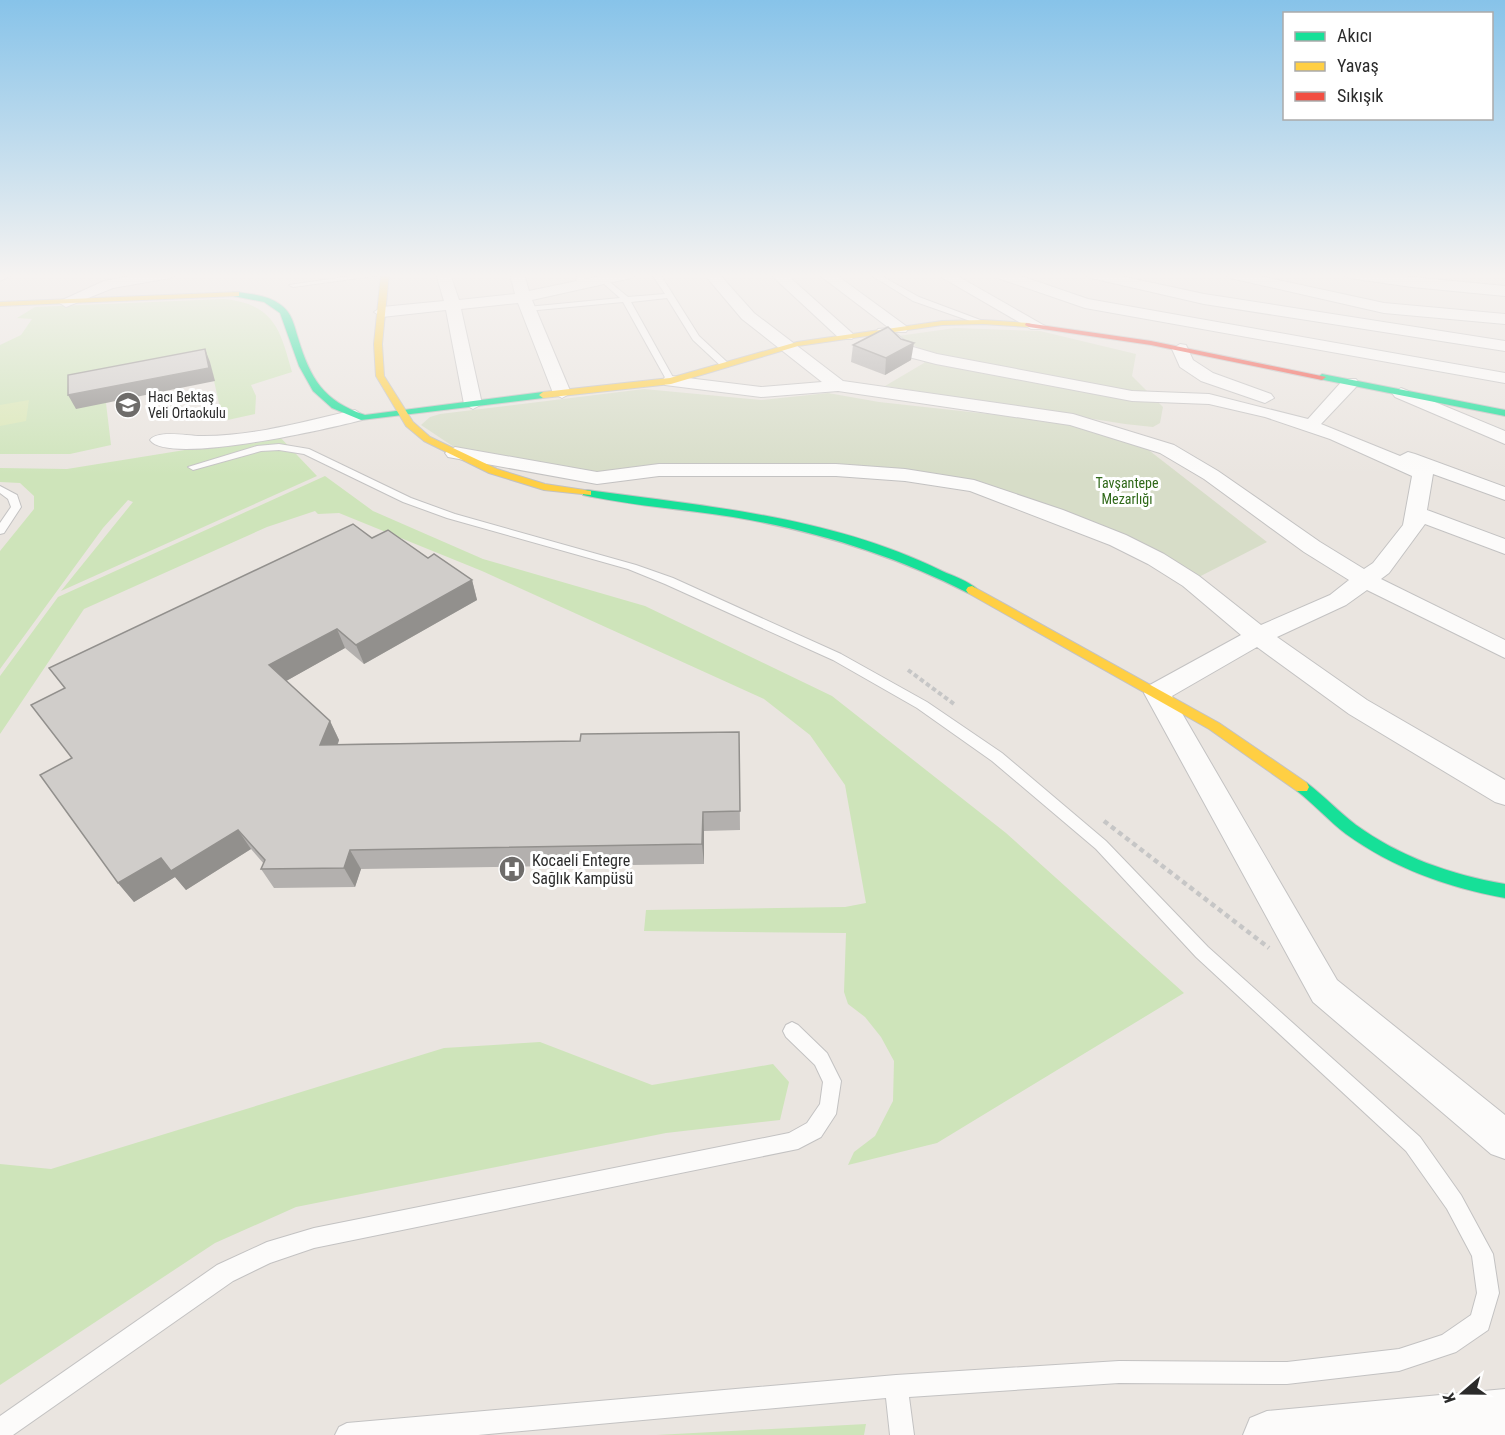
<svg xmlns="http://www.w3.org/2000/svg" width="1505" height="1435" viewBox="0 0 1505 1435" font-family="'Roboto Condensed',sans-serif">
<rect width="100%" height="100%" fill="#eae5e0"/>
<g fill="#cee4ba">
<path d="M224,299C274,304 280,329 292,372L251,385L256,396L255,414L223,421L210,363L106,403L111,445L70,454H0V345L21,335L32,319L17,318L35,307Z"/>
<path d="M278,435L317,476L61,591L133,502L128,500L103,528L0,669V551L34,509V496L20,483L0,482V468L67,469Z"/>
<path d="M325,476L373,511L483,559L645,606L832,696L1006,833L1184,993L937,1143L848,1165L854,1152L875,1136L893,1101L894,1061L881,1037L865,1017L848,1004L844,992L846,933L644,931L646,910L845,907L866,903L845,785L810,735L764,699L482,571L339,513L318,514L315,511L267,527L84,609L0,734V676L58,597Z"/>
<path d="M540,1042L652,1085L773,1064L789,1082L780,1120L666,1133L296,1207L215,1243L0,1385V1164L51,1169L444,1048Z"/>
<path d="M866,1424L864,1435H656Z"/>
</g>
<g fill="#d7ddc8">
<path d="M955,328L1040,331L1136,354L1132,376L1163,407L1160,423L1153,427L1125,424L885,386L924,363L929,354L898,336Z"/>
<path d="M644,389L761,400L828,393L879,402L1071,423L1146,448L1267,542L1191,581L1006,498L905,473L650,468L597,472L460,451L421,425L430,417L440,414Z"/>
</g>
<path fill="#dae8b7" d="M29,400L26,421L0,426V405Z"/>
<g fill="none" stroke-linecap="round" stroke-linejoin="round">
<defs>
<g id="lane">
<path d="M365,274H388L293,287L289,285Z"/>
<path d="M577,274H585L583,287L576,285Z"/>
<path d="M652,274H660L699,336L728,363V367H722L693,340L667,298L631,302L675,381L671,384L667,381L623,302L527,311L523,309L527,307L620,298L603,283V279H606L628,297L665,294Z"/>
<path d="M869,274H878L919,297L983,321L976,323L913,301Z"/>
<path d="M279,444L309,449L411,498L455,514L636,565L673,578L841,654L927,702L1002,753L1106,841L1208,947L1420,1137L1461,1195L1493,1254L1499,1293L1488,1330L1456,1352L1399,1371L1287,1384L1119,1383L909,1397L914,1435H890L886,1398L478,1435H335L339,1427L347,1423L896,1375L1119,1361L1287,1362L1399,1349L1442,1335L1471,1315L1477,1293L1472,1256L1447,1209L1406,1151L1196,957L1096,849L992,761L917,708L833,660L665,584L628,569L447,518L403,502L304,454L279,450L261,451L193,470L188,467L257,446Z"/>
<path d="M0,486L17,495L21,507L4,533L0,534V523L11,507L8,499L0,493Z"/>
<path d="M792,1022L798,1025L827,1053L841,1081L836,1114L821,1137L798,1149L314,1248L270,1263L233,1281L13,1435H0V1416L217,1265L267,1242L314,1228L789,1133L807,1123L820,1104L823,1082L815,1065L786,1037L783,1031L786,1025Z"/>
</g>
<g id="street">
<path d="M0,274H13L0,281Z"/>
<path d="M143,274H177L170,278L113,288L66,307L58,302L104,281Z"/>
<path d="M436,274H450L459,300L515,294L510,274H524L529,291L610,274H638L631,278L532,300L571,393L562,398L553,393L518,303L461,309L482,404L473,409L464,404L446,310L382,317L374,312L382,307L444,301Z"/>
<path d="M704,274H719L754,313L843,381L1073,414L1174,445L1218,471L1320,542L1364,569L1373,563L1403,525L1412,476L1330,439L1265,417L1209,404L1132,401L936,364L901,355L876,332L878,329L889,328L818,274H835L906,326L908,329L906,332H894L913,347L937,354L1132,391L1209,394L1308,419L1344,379H1356L1359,383L1356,387L1321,424L1400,456L1408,452L1415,454L1505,487V500L1433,474L1427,510L1505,539V554L1425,524L1389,573L1381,579L1505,640V658L1367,590L1346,605L1277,637L1367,700L1505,780V805L1495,802L1349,714L1257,647L1172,696L1337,980L1505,1115V1159L1491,1154L1313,1002L1144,693L1148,686L1241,635L1183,586L1148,564L1110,545L970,491L905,481L836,476H659L597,484L448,457L445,453L455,447L597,472L659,464H836L905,469L974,480L1063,510L1126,535L1164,554L1199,576L1261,625L1330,595L1349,580L1304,552L1204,479L1160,453L1070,425L838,391L761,397L665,385L662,381L665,377L671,376L761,387L822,382L742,319Z"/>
<path d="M770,274H786L852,333L854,336L852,339H840Z"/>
<path d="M936,274H954L1045,326L1043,329H1031Z"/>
<path d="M993,274H1015L1088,299L1505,373V383L1085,308L995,277Z"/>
<path d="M1084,274H1111L1204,294L1505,341V351L1204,304L1091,278Z"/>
<path d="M1223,274H1250L1384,303L1505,314V324L1384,313L1230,278Z"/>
<path d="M1342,274H1380L1505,286V296L1412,287L1349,278Z"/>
<path d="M1180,344L1186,345L1193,360L1213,373L1271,394L1274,398L1265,403L1201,381L1180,367L1172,349Z"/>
<path d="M1401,388L1505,431V444L1395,397L1392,393Z"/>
<path d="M355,410L364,416L362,420C331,428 168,466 150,440C158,429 191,437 204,436C255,436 306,421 355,410Z"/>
<path d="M1505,1389V1435H1243L1250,1418L1267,1411Z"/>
</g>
<g id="fast">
<path d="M236,292C251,294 268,295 281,305C292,313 294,325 298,338C310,378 323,401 365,415L543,392L547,395L543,398L361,420L332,408L313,391L299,366L280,313L264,302L233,296V292Z"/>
<path d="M1322,374L1505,410V416L1319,379L1318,377Z"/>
<path d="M587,490C706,506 833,517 942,571C953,576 969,581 978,590L972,594L968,593C893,555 816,531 733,517C684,509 632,506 583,495V491Z"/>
<path d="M1302,781L1307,783C1324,796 1339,812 1356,825C1400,857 1452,875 1505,884V898C1449,888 1393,868 1346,834C1329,821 1314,804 1297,791L1295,787L1297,783Z"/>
</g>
<g id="slow">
<path d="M381,274H389L382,344L384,376L413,422L430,437L497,469L545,484L591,491V495L544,490L489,473L424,441L406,426L376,376L374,344Z"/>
<path d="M239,292V296H236L0,306V302Z"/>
<path d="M983,320L1029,323L1033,325L1029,327L983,324L942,325L798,346L671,384L543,398L539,395L543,392L670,378L797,342L942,321Z"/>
<path d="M972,586L1219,723L1307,783L1309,787L1307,791H1297L1209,729L968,593L966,590L968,587Z"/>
</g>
<path id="jam" d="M1026,323L1151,341L1326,377L1322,380L1151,345L1029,327L1025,325Z"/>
</defs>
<use href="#lane" stroke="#c3c2c2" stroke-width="2"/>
<use href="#street" stroke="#c3c2c2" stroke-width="2"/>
<use href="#fast" stroke="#c3c2c2" stroke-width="2"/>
<use href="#slow" stroke="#c3c2c2" stroke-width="2"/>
<use href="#jam" stroke="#c3c2c2" stroke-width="2"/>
<path stroke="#c6c6c6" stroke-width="4" stroke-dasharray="4.5 3" stroke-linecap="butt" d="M908,670L954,704"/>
<path stroke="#c6c6c6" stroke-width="4.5" stroke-dasharray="5 4" stroke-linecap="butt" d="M1104,821L1269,948"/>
<use href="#lane" fill="#fcfbfa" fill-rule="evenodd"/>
<use href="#street" fill="#fcfbfa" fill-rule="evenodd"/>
<use href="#fast" fill="#16e098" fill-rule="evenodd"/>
<use href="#slow" fill="#ffcf43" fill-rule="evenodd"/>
<use href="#jam" fill="#f24e42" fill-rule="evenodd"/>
</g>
<g fill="#b3b0ae">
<path d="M853,345L911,360L885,375L851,362Z"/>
<path d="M372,538L428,558L472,580L477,600L364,664L345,648L286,681L330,721L339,740L338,744L580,741L739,732L740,830L704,831V864L361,869L355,887L274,888L261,869L264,864L251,849L186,890L175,877L134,902L118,883L72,758L65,689L49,668Z"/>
</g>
<g fill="#92908d">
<path d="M914,343L911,360L885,375L886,358Z"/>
<path d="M205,349L210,362L215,381L76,409L68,395Z"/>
<path d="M472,580L477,600L364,664L356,645Z"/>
<path d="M337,629L345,648L279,685L269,665Z"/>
<path d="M330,721L339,740L330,764L320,745Z"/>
<path d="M703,812L704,831V864L702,844Z"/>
<path d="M238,830L251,849L186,890L175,877L134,902L118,883L161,858Z"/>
<path d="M350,850L361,869L355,887L344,868Z"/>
</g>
<g fill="#d0cdca" stroke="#92908d" stroke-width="1.5">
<path d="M888,327L901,339L914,343L886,358L853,345Z"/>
<path d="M205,349L209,368L68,395V375Z"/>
<path d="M353,524L372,538L388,530L428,558L434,554L472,580L356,645L337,629L269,665L330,721L320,745L580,741L581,734L739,732L740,811L703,812L702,844L350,850L344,868L261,869L265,860L238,830L171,871L161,858L118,883L40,775L72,758L31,705L65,688L49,668Z"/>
</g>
<linearGradient id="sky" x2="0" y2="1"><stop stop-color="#87c3e9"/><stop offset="0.58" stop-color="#f6f3f1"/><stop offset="1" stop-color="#f6f3f1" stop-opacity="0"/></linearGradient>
<rect width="1505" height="475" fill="url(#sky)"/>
<defs>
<symbol id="school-disc" viewBox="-11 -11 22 22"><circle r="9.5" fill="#6e6c6a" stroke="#fff"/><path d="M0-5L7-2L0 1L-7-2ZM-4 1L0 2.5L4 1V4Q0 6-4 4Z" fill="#fff"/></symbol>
<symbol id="hospital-disc" viewBox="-11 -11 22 22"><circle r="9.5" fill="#6e6c6a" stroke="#fff"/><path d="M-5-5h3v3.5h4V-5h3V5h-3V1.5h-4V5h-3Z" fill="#fff"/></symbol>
</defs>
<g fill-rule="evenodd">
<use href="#school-disc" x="113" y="390" width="30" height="30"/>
<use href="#hospital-disc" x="497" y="854" width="30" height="30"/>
</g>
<g text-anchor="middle" stroke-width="6" stroke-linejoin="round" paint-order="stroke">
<g font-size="14" fill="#2b2b2b" stroke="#fff" text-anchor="start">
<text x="148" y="402">Hacı Bektaş<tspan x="148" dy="16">Veli Ortaokulu</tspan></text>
</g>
<g font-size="14" fill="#30691a" stroke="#fff">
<text x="1127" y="488">Tavşantepe<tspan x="1127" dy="16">Mezarlığı</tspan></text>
</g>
<g font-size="16" fill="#2b2b2b" stroke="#fff" text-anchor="start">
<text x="532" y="866">Kocaeli Entegre<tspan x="532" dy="18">Sağlık Kampüsü</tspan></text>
</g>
</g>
<rect x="1283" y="12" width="210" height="108" fill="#ffffff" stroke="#aaaaaa" stroke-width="1.5"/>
<rect x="1295" y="32" width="30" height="9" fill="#16e098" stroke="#aaaaaa" stroke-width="1.5"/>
<text x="1337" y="42" font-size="18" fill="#2b2b2b">Akıcı</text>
<rect x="1295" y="62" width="30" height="9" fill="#ffcf43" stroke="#aaaaaa" stroke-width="1.5"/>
<text x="1337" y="72" font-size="18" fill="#2b2b2b">Yavaş</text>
<rect x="1295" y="92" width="30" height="9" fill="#f24e42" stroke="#aaaaaa" stroke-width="1.5"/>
<text x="1337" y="102" font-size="18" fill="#2b2b2b">Sıkışık</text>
<g transform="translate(1463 1393) rotate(250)" stroke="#ffffff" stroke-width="4.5" paint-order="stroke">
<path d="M0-4.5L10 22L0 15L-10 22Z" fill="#2b2b2b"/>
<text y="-9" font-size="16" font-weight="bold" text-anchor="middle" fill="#2b2b2b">K</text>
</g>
</svg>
